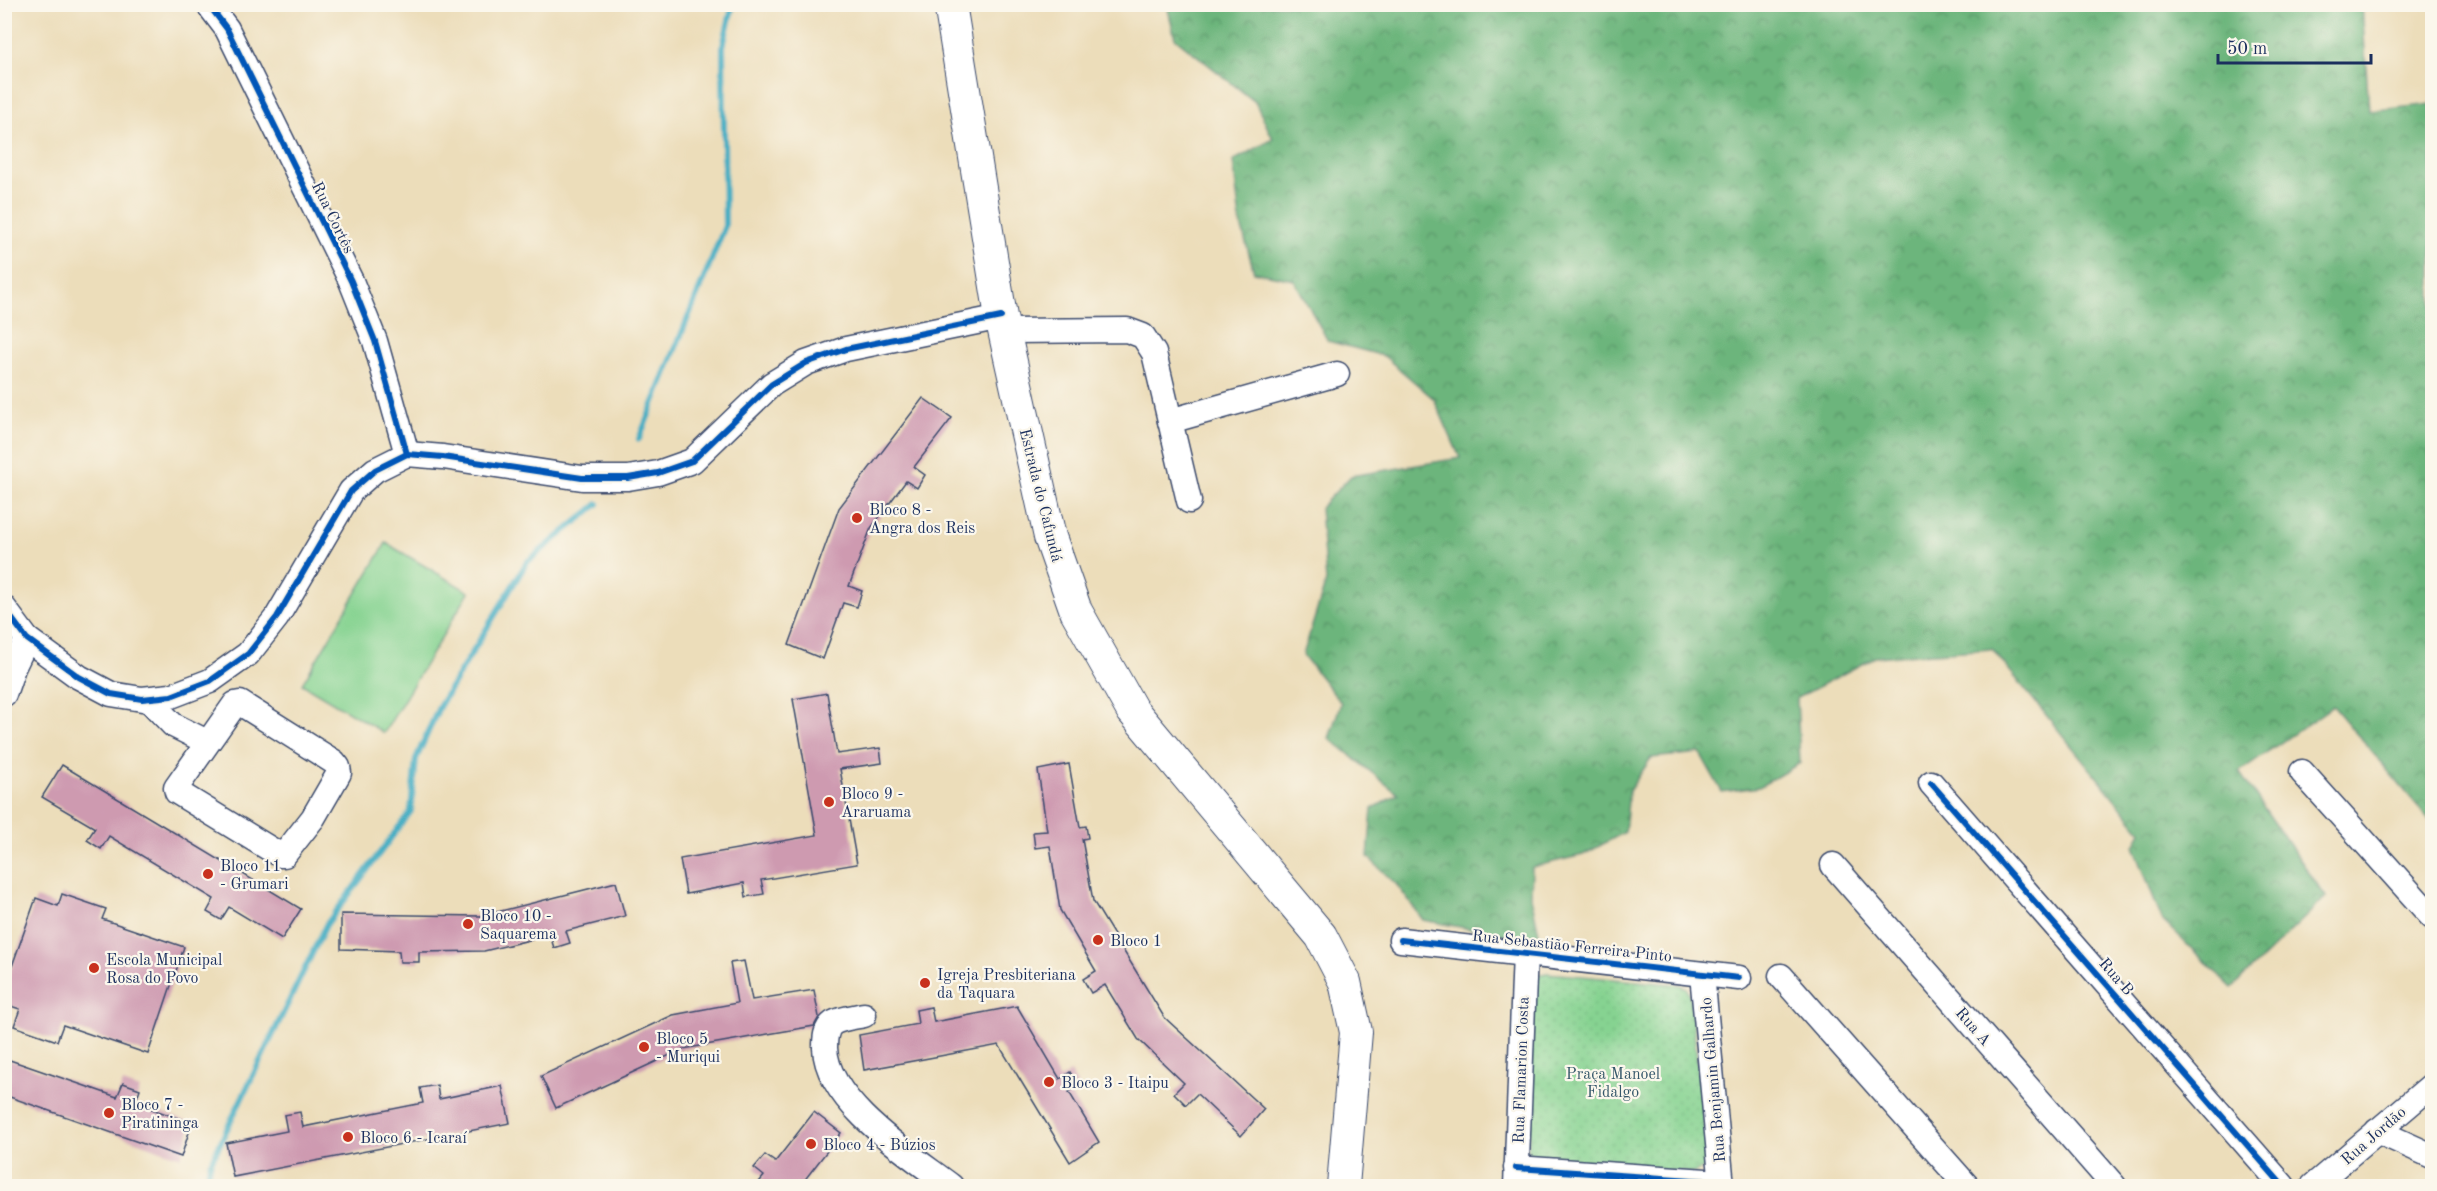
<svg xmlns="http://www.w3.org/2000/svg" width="2437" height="1191" viewBox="0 0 2437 1191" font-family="'Old Standard TT',serif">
<defs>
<pattern id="grass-dots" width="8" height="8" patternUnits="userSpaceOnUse" patternTransform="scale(1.5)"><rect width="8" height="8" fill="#86d391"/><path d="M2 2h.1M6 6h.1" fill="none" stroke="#73b57f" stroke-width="1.8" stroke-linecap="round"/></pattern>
<pattern id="forest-crowns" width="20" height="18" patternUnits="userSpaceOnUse" patternTransform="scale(1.5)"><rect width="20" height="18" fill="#6cb57b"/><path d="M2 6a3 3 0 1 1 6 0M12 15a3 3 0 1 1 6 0" fill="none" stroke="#589468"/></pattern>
</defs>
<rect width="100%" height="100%" fill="#fbf7ec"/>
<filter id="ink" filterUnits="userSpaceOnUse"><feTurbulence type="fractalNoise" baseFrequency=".0167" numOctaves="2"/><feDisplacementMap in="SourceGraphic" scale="12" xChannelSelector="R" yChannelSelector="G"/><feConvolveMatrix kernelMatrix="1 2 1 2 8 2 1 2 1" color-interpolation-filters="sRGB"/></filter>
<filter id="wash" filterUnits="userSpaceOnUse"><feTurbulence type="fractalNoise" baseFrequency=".008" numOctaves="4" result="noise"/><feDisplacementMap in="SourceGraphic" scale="24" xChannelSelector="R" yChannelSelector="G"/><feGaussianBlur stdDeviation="1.35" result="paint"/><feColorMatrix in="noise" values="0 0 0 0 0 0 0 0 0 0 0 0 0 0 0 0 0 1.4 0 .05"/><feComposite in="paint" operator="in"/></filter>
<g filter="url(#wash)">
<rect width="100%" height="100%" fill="#ecddba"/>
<path fill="url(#grass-dots)" stroke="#508178" stroke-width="1.5" d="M1547,973L1680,985L1687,988L1690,997L1708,1157L1705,1167L1694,1173L1528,1160L1534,983L1538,975Z"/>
<path fill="url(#forest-crowns)" stroke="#44726c" stroke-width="1.5" d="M1167,5H2362L2369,111L2432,104V823L2333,706L2239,772L2326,897L2232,988L2162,920L2134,846L2141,831L1992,649L1875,657L1797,698L1800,763L1759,787L1722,792L1700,753L1651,758L1629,791L1625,832L1583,855L1532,867L1531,897L1540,938L1497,934L1423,920L1397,885L1368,857L1372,809L1398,794L1329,738L1341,703L1303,655L1326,581L1320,508L1351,476L1460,458L1434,399L1384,356L1328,341L1294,280L1254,272L1240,221L1233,161L1273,139L1255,102L1175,38Z"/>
<path fill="#86d391" stroke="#508178" stroke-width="1.5" d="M386,543L469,592L384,733L302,684Z"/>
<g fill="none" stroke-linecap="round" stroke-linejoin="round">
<g stroke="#44adc3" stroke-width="6">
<path d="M639,439L725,226L723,46L733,4"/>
<path d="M206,1186L210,1164L326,925L411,811L416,759L439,707L527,562L598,504"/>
</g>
</g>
<g id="blocks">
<g fill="#ce9ab0">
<path d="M923,398L952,418L914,467L925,475L917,488L906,481L871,528L849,586L862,591L857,607L843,603L823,659L789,645L839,508Z"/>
<path d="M827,693L837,754L880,748L882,763L840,769L857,864L761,880L764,894L746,897L744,883L686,894L680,859L817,835L793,699Z"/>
<path d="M1069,764L1080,827L1086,826L1088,838L1082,839L1093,901L1164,1017L1264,1109L1241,1136L1197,1094L1186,1105L1174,1093L1184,1083L1138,1039L1105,985L1091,993L1083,979L1096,971L1060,910L1050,846L1035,848L1033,832L1047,831L1038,770Z"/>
<path d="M62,765L301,909L282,939L229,907L221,920L207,912L214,899L109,836L101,849L87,840L95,828L42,797Z"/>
<path d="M616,882L625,916L566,931L570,943L554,948L550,935L484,951L419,952V962H400L399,951L341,949V914L481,916Z"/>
<path d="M62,894L106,909L102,919L184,947L148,1054L63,1025L57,1041L14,1026L20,1009L4,1004V989L36,898L58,906Z"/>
<path d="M744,961L752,1000L814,990L819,1017L814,1026L683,1049L556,1108L541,1076L673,1015L737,1003L730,963Z"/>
<path d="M1017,1006L1060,1079L1070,1072L1078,1085L1069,1092L1099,1142L1070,1162L999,1045L864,1070L859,1035L918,1024L916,1010L931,1007L934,1022Z"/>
<path d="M4,1058L117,1097L123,1083L140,1089L135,1103L192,1123L181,1157L4,1095Z"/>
<path d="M437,1085L439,1099L502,1086L510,1123L233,1177L226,1143L287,1131L284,1115L300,1112L303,1127L423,1103L420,1088Z"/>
<path d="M814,1112L841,1133L800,1186H756L764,1176L754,1168L765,1155L775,1162Z"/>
</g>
</g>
</g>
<g filter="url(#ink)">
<use href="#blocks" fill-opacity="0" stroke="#3a496c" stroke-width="1.5"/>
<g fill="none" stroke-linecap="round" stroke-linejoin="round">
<defs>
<g id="minor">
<path d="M208,4L227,29L351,281L375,341L407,454"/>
<path d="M1003,331L1127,330L1143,336L1154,353L1189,501"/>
<path d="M1170,421L1337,374"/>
<path d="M4,608L27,639L79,677L111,694L142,699L171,696L210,681L248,654L277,617L351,491L375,470L407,454L443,457L582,478H628L658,473L692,461L772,384L806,363L846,349L1001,317"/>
<path d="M4,694L13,668L27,639"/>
<path d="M148,699L173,725L207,742"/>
<path d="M240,703L334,762L338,767L339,773L313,818L284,855H280L177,792L176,788L235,704Z"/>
<path d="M2302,772L2432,917"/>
<path d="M1931,783L2283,1186"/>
<path d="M1833,865L2114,1186"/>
<path d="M1401,940L1739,978"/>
<path d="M1702,974L1722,1186"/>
<path d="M1781,976L1967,1186"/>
<path d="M864,1015C855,1017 842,1018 833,1023C825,1029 825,1039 825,1048C827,1103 910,1155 951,1186"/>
<path d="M2377,1131L2432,1156"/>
<path d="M1516,1168L1721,1182"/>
<path d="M1516,1186L1525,953"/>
<path d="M2313,1186L2432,1085"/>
</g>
<path id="major" d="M950,4L1001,317L1050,537L1076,611L1132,710L1321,936L1345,982L1356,1032L1343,1186"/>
</defs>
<use href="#minor" stroke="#3a496c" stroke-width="27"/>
<use href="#major" stroke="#3a496c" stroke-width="34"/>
<use href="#minor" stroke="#fff" stroke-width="24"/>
<use href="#major" stroke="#fff" stroke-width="32"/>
<defs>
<g id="cycleway">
<path d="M208,4L227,29L351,281L375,341L407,454"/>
<path d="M4,608L27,639L79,677L111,694L142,699L171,696L210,681L248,654L277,617L351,491L375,470L407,454L443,457L582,478H628L658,473L692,461L772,384L806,363L846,349L1001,317"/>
<path d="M1931,783L2283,1186"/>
<path d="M1401,940L1739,978"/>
<path d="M1516,1168L1721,1182"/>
</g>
</defs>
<use href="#cycleway" stroke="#fbf7ec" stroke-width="10"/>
<use href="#cycleway" stroke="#0057b8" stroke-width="6"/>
</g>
</g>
<g fill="#c8321e" stroke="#fbf7ec" stroke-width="2">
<circle cx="857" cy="518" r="6"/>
<circle cx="829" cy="802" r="6"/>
<circle cx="208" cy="874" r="6"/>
<circle cx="468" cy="924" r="6"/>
<circle cx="1098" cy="940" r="6"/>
<circle cx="94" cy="968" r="6"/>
<circle cx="925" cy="983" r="6"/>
<circle cx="644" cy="1047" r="6"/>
<circle cx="1049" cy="1082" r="6"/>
<circle cx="109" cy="1113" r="6"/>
<circle cx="348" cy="1137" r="6"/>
<circle cx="811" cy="1144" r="6"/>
</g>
<g text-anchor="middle" stroke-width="4.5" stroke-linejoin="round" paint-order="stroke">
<g font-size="16" fill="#1b2f5e" stroke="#fbf7ec">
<text transform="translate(334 217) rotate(64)" y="6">Rua Cortês</text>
<text transform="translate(1042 495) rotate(76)" y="6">Estrada do Cafundá</text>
<text transform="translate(1572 945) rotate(6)" y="6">Rua Sebastião Ferreira Pinto</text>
<text transform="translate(2117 976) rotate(49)" y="6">Rua B</text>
<text transform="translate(1974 1026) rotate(49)" y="6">Rua A</text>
<text transform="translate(1520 1070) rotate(-88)" y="6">Rua Flamarion Costa</text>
<text transform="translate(1712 1080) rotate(-95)" y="6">Rua Benjamin Galhardo</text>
<text transform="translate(2373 1135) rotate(-41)" y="6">Rua Jordão</text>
</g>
<g font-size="16" fill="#1b2f5e" stroke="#fbf7ec" text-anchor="start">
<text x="869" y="515">Bloco 8 -<tspan x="869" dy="18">Angra dos Reis</tspan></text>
<text x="841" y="799">Bloco 9 -<tspan x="841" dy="18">Araruama</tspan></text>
<text x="220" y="871">Bloco 11<tspan x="220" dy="18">- Grumari</tspan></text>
<text x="480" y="921">Bloco 10 -<tspan x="480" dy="18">Saquarema</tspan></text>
<text x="1110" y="946">Bloco 1</text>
<text x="106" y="965">Escola Municipal<tspan x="106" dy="18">Rosa do Povo</tspan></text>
<text x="937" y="980">Igreja Presbiteriana<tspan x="937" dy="18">da Taquara</tspan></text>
<text x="656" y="1044">Bloco 5<tspan x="656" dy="18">- Muriqui</tspan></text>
<text x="1061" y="1088">Bloco 3 - Itaipu</text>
<text x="121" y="1110">Bloco 7 -<tspan x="121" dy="18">Piratininga</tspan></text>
<text x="360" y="1143">Bloco 6 - Icaraí</text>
<text x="823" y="1150">Bloco 4 - Búzios</text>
</g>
<g font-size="16" fill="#36586b" stroke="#fbf7ec">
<text x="1613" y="1079">Praça Manoel<tspan x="1613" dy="18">Fidalgo</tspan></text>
</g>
</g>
<rect width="2437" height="1191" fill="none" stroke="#fbf7ec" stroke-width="24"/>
<path d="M2218 54v9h153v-9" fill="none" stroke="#1b2f5e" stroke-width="3"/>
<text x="2227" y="54" font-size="18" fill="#1b2f5e" stroke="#fbf7ec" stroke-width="4.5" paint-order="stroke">50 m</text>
</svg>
